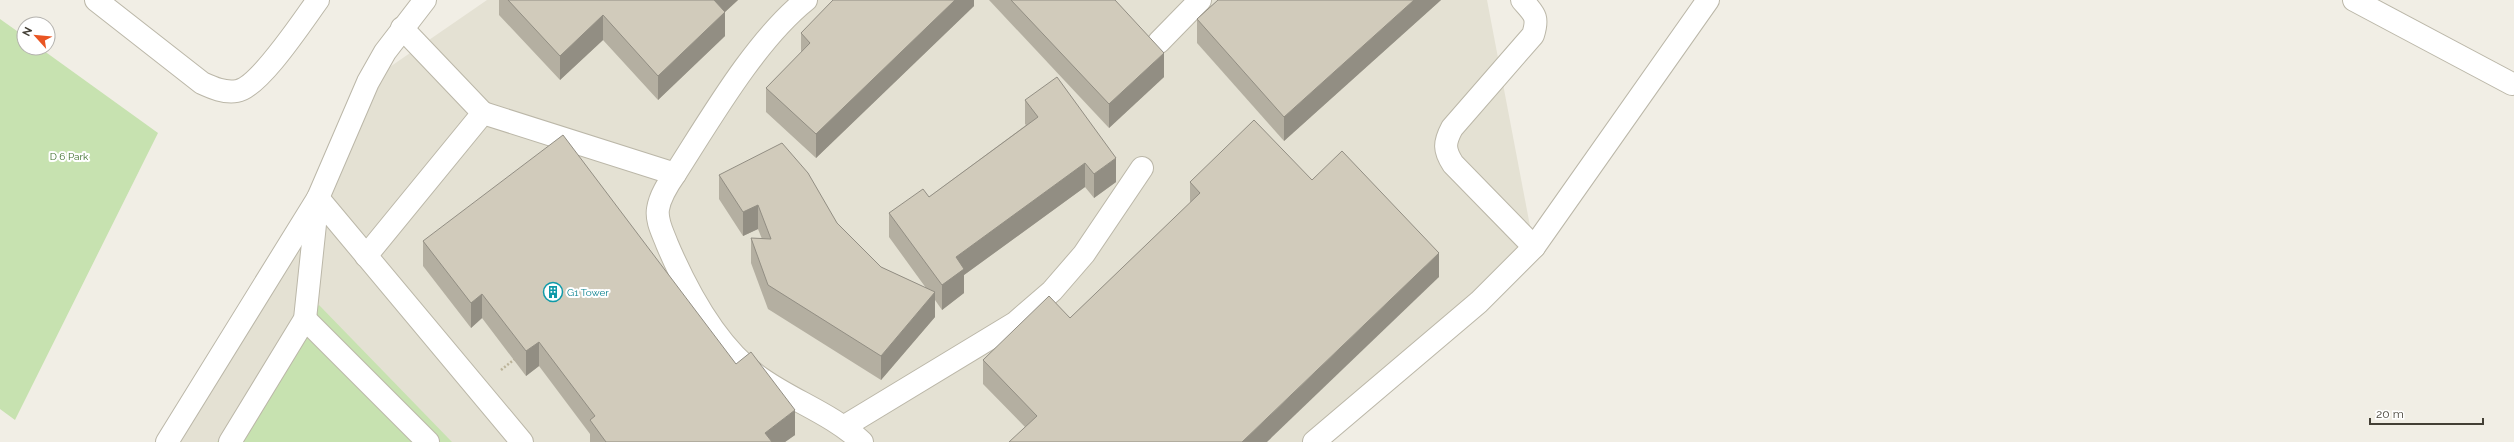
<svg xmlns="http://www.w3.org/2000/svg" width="2514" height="442" viewBox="0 0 2514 442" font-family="Raleway,sans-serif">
<rect width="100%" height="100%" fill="#f1eee5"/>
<path fill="#e4e1d3" d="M487,0H1487L1534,247L1304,442H166L219,361L368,82Z"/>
<g fill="#c7e2b0">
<path d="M0,19L24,36V48H40L158,133L15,420L0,409Z"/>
<path d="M319,305L452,442H217Z"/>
</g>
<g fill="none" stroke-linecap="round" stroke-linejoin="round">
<defs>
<path id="lane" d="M2354,0L2512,84"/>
<g id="street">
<path d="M96,0L202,83C213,88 224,93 237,91C259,88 304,19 318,0"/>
<path d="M806,0C755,41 711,118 675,174C668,184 660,196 658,209C656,221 663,233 667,244C687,291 719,350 762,379C795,402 832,414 862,442"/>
<path d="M1522,0C1534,14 1539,16 1533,35L1452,128C1444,143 1444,150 1453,164L1534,247"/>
<path d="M402,28L483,113"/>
<path d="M1159,42L1200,0"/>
<path d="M318,198L522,442"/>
<path d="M366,256L483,113L675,174"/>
<path d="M305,319L428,442"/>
<path d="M845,426L1015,323L1052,291L1084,254L1142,168"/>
<path d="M167,442L318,198L368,82L385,52L425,0"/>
<path d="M230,442L305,319L317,205"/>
<path d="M1314,442L1479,302L1534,247L1708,0"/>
</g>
</defs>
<use href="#lane" stroke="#bbb7a8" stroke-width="24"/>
<use href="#street" stroke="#bbb7a8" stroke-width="24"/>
<path stroke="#bcb49a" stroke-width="2.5" stroke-dasharray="2 2" stroke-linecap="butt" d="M501,370L516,358"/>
<use href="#lane" stroke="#fff" stroke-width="22"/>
<use href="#street" stroke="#fff" stroke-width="22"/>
</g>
<g fill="#b4afa1">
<path d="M499,0H738L725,12V36L658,100L603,40L560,80L499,15Z"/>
<path d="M974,0V6L816,158L766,112V88L801,53V33Z"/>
<path d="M989,0H1115L1164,77L1109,128Z"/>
<path d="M1218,0H1441L1284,141L1197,43V19Z"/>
<path d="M1025,100L1116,182L1094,198L1085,187L964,275V293L942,310L935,300V317L881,380L768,309L751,263V238L762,239L758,229L743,236L719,199V175L837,223L881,267L926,288L889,237V213L929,197L1026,125L1025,124Z"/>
<path d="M1312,180L1439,277L1025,427L983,384V360L1070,318L1190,203V182Z"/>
<path d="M423,241L736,364L795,435L785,442H590V434L539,366L526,376L482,318L471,328L423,266Z"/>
</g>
<g fill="#928e83">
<path d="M713,0H738L713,23Z"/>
<path d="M955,0H974V6L816,158V134Z"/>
<path d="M1414,0H1441L1284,141V117Z"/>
<path d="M725,12V36L658,100V76Z"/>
<path d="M603,15V40L560,80V56Z"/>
<path d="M1164,53V77L1109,128V104Z"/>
<path d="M1116,158V182L1094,198V174Z"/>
<path d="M1085,163V187L964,275V293L942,310V285L956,257Z"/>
<path d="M758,205V229L743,236V212Z"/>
<path d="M1439,253V277L1267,442H1242Z"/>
<path d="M935,292V317L881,380V356Z"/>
<path d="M482,294V318L471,328V303Z"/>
<path d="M539,342V366L526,376V351Z"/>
<path d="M795,410V435L785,442H765V433Z"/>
</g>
<g fill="#d1cbbb" stroke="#928e83">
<path d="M508,0H714L725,12L658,76L603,15L560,56Z"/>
<path d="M833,0H955L816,134L766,88L810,43L801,33Z"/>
<path d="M1011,0H1115L1164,53L1109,104Z"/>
<path d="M1218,0H1414L1284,117L1197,19Z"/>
<path d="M1057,77L1116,158L1094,174L1085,163L956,257L964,269L942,285L889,213L923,189L929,197L1038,117L1025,100Z"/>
<path d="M1254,120L1312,180L1342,151L1439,253L1242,442H1009L1037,416L983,360L1049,296L1070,318L1200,193L1190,182Z"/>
<path d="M563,135L736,364L751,352L795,410L765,433L772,442H606L590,420L595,416L539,342L526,351L482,294L471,303L423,241Z"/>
<path d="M782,143L808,173L837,223L881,267L935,292L881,356L768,285L751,238L771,239L758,205L743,212L719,175Z"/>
</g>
<defs>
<symbol id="building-ring" viewBox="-11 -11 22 22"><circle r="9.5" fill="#fff" stroke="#0f9aa8" stroke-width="1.5"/><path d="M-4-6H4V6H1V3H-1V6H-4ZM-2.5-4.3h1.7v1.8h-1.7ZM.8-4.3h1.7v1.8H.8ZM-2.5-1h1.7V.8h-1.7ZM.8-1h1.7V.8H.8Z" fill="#0f9aa8"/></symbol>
</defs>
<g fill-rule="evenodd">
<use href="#building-ring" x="542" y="281" width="22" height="22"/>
</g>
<g text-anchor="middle" stroke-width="4" stroke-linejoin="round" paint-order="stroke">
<g font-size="10" fill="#3f6f2d" stroke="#fff">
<text x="69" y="160">D 6 Park</text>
</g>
<g font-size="10" fill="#0d838f" stroke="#fff" text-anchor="start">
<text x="567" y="296">G1 Tower</text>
</g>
</g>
<g transform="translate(36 36) rotate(297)"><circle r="19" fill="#ffffff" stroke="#b4b2ae"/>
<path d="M0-3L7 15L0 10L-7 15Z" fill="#e95523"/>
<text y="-6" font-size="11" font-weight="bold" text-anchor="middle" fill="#433f35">N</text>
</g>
<path d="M2370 418v6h113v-6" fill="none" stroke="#433f35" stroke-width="2"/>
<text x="2376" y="418" font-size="12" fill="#433f35" stroke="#ffffff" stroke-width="3" paint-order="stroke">20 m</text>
</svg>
